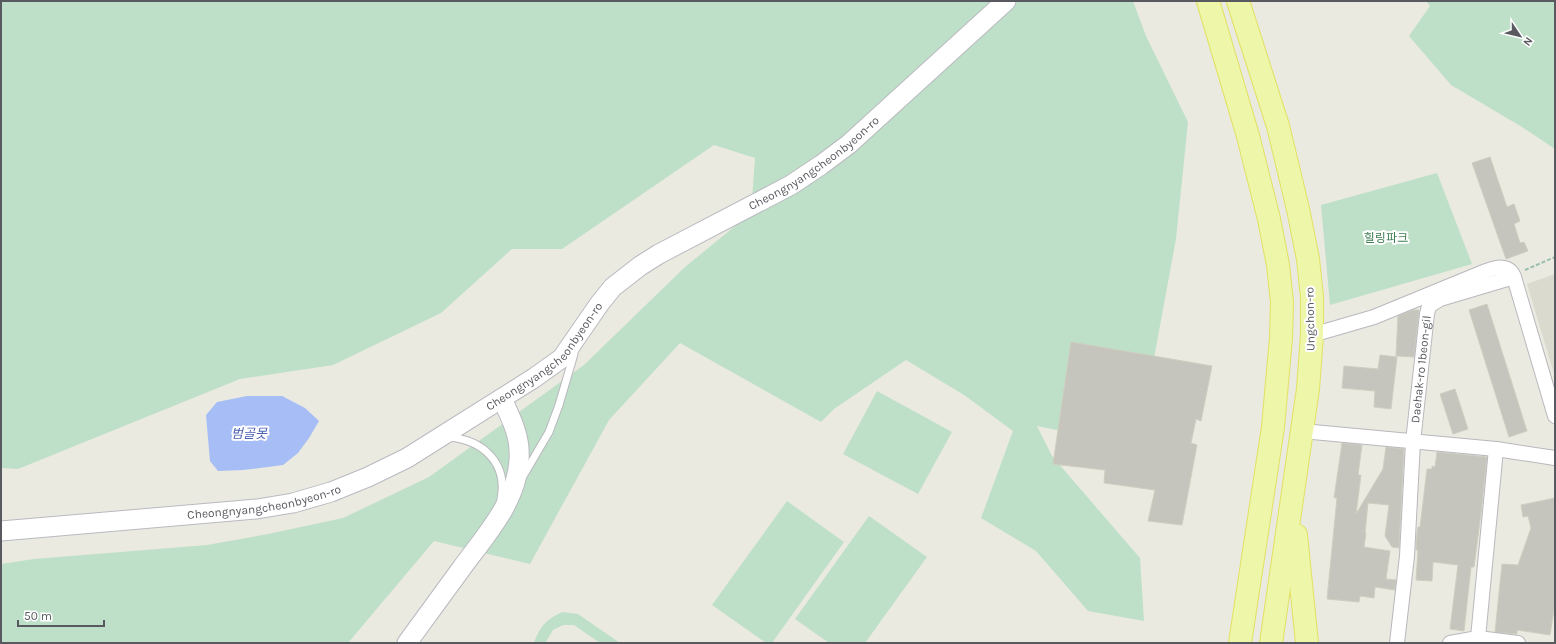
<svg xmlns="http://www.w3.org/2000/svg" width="1556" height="644" viewBox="0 0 1556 644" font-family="Karla,'Noto Sans KR',sans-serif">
<rect width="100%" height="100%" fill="#eaeae0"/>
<path fill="#dadacf" d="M1555,274V377L1527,284Z"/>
<g fill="#bfe0c8">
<path d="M1,1H1133L1146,36L1188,122L1176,239L1147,396L1120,443L1037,426L1052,456L1140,558L1144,621L1088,611L1036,551L981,518L1013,431L964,395L906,360L834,409L821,422L680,343L609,420L530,564L434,541L348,643H1V564L34,559L207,545L268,534L343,518L429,477L584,365L685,267L751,213L755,158L714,145L562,249H512L441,313L333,365L240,379L18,469L1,468Z"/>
<path d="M1426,1H1555V149L1522,127L1451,85L1409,36L1430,6Z"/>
<path d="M1437,173L1472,264L1330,305L1321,205Z"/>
<path d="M877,391L952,432L918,494L843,454Z"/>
<path d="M787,501L844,542L772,643H766L712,605Z"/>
<path d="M869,516L927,557L865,643H829L795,619Z"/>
<path d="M562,612L578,614L620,643H600L574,625H563L553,630L547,640L546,643H534C540,626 546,620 562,612Z"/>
</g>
<path fill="#a6bdf5" d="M247,396H282L305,408L319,421L309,438L298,453L283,465L243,470L218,471L210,461L206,415L217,402Z"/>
<g fill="#c6c5bd" stroke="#cecec0">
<path d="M1490,157L1507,207L1514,204L1520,221L1514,224L1520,243L1524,242L1528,251L1506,259L1472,163Z"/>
<path d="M1487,304L1527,431L1509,437L1469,310Z"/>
<path d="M1413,310H1419L1414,357L1396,356L1398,316Z"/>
<path d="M1071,342L1212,366L1201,421L1196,419L1191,443L1197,445L1182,525L1148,521L1155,490L1104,483L1105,470L1053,464Z"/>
<path d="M1380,355L1397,357L1391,409L1374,407L1375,391L1342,388L1344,366L1378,369Z"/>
<path d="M1455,389L1468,429L1453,434L1440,394Z"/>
<path d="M1342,443L1362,445L1358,475H1361L1356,514L1383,469L1386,447L1404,449L1399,548L1392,547L1385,536L1389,505L1368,503L1365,533H1366L1364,547L1390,551L1386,579L1396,580L1395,590L1375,587L1374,598L1360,596L1359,602L1327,599L1337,498H1334Z"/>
<path d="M1437,452L1487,457L1481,513L1474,567H1471L1464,631L1450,629L1458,565L1433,562L1432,581L1416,580L1418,550H1416L1417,533L1418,527H1420L1427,469H1432V466L1435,467Z"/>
<path d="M1555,498V603L1550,635L1517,630V634L1495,632L1502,564L1518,565L1531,528L1528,516L1523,517L1521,505Z"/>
</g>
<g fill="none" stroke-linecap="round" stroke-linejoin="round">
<defs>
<g id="lane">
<path d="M449,437C483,440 508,463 501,499"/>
<path d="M522,478L549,432L559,405L574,354"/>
</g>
<g id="street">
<path d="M1312,335L1374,317L1486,271C1497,267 1509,264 1514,277L1555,416"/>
<path d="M1302,431L1496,449L1555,458"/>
<path d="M1478,638L1496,449"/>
<path id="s1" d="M1397,643L1407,556L1413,442L1427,314L1429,306L1440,299L1514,277"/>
<path d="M1450,643L1478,638L1518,643"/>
</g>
<g id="secondary">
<path id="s2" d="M1,531L257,509L293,503L331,492L368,477L407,458L534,378L562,358L600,303L613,287L640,266L659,254L791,185L821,165L849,144L1006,1"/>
<path d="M407,643C425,618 443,594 461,569C485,536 517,502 519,460C521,437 511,418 502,399"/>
</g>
<g id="primary">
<path d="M1208,1L1248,136L1269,219L1278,265L1282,302L1281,338L1273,427L1240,643"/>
<path d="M1238,1L1278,126L1298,209L1308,259L1312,297V335L1308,389L1271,643"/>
<path d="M1296,535L1307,643"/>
</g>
</defs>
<use href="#lane" stroke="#b8b8be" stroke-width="9"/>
<use href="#street" stroke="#b8b8be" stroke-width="16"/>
<use href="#secondary" stroke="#b9bac1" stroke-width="21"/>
<use href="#primary" stroke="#e2e162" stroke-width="24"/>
<path stroke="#9abfae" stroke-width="2" stroke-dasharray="4 2" stroke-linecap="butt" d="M1525,270L1555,257"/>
<use href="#lane" stroke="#fff" stroke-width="7"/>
<use href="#street" stroke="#fff" stroke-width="14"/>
<use href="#secondary" stroke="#fff" stroke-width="19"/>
<use href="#primary" stroke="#eef6aa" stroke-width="22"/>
</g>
<g text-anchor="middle" stroke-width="4" stroke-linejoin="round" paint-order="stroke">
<g font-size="12" fill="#595a60" stroke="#fff">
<text dy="4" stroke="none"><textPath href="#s2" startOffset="925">Cheongnyangcheonbyeon-ro</textPath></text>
<text transform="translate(1310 319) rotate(-91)" y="4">Ungchon-ro</text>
<text dy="4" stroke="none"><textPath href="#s2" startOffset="589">Cheongnyangcheonbyeon-ro</textPath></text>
<text dy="4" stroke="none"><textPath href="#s1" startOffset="275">Daehak-ro 1beon-gil</textPath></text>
<text dy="4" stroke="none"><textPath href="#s2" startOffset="265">Cheongnyangcheonbyeon-ro</textPath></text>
</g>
<g font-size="12" fill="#3c7c50" stroke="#fff">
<text x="1386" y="242">힐링파크</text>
</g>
<g font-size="13" font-style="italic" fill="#4c62b5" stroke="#fff">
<text x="249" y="438">범골못</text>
</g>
</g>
<rect width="1556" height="644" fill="none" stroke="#595a60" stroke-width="4"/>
<g transform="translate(1520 36) rotate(125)" stroke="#ffffff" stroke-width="3" paint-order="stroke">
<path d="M0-3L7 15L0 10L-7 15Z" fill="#595a60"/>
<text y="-6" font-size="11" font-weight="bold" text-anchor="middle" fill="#595a60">N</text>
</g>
<path d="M18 620v6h86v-6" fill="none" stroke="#595a60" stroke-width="2"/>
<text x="24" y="620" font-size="12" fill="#595a60" stroke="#ffffff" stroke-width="3" paint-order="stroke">50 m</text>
</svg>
